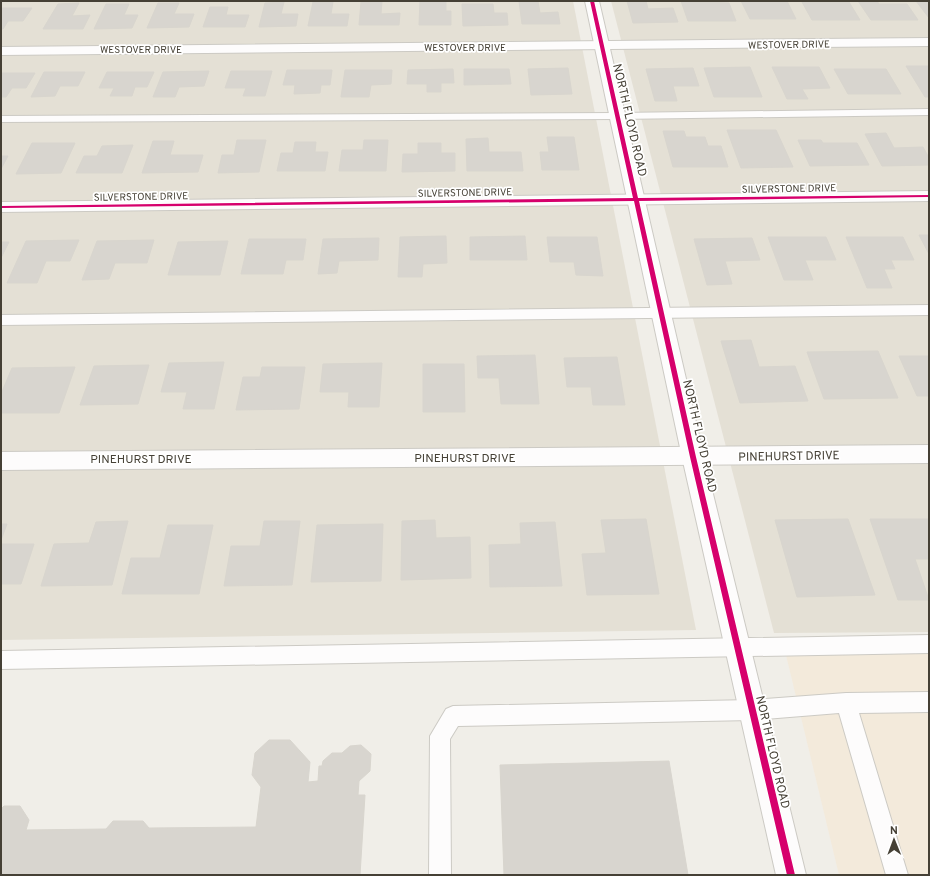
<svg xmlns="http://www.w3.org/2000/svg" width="930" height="876" viewBox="0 0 930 876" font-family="Overpass,sans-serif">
<rect width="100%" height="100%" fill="#f0eee8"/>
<g fill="#e4e0d5">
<path d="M1,1H573L696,630L1,640Z"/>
<path d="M611,1H929V632L774,633Z"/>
</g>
<path fill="#f3eadb" d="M929,653V875H839L786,655Z"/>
<g fill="#d8d5cf" stroke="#d8d5ce">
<path d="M382,1L381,14L400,13L399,25H359L361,2Z"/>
<path d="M420,1H446V11H451V25H419Z"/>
<path d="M519,1H538L540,13L558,12L560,24H522Z"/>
<path d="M627,1H646L648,9L673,8L678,22L633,23Z"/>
<path d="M681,1L729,3L736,21H688Z"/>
<path d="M741,1H787L796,19H750Z"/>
<path d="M858,1H877L879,4H907L918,20H871Z"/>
<path d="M916,1H929V18Z"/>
<path d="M284,2L281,14H298L296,26L259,27L265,3Z"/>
<path d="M313,2H333L331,14H349L347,26H308Z"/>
<path d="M802,2H849L860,20H812Z"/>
<path d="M79,3L72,16L90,15L83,29H43L58,4Z"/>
<path d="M158,3H179L174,14H194L189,27L147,28Z"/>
<path d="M106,4H129L124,15H138L132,28L94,29Z"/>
<path d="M462,4H493L494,13H507L508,25L463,26Z"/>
<path d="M210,7H228L226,15H249L245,27H203Z"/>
<path d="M1,8H32L23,21H8L3,29H1Z"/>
<path d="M906,66H929V97H925Z"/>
<path d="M750,67L762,97H714L704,68Z"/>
<path d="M772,67H819L830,88L802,89L808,99H787Z"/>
<path d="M568,68L572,94L531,95L528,69Z"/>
<path d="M693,68L699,86H673L677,101H655L646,69Z"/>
<path d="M453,69L454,83H441V92H427V84H407L408,70Z"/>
<path d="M464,69H509L511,84L464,85Z"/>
<path d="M834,69H886L901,94H848Z"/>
<path d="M287,70H332L330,85H321L320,93L294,94L295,85H283Z"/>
<path d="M345,70H392L391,84L371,85L369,97H341Z"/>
<path d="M209,71L204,86L179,87L175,97H153L163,72Z"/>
<path d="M231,71H272L265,96H243L246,88H225Z"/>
<path d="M44,72H85L78,86H60L55,96L31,97Z"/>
<path d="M107,72H154L147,87H135L132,96H110L114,88H99Z"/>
<path d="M1,73H35L26,88H12L6,97H1Z"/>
<path d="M727,130H776L793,167L741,168Z"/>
<path d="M663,131H684L686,137H705L708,146H721L728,167H673Z"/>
<path d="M886,133L894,148L923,147L929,158V165L882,166L865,134Z"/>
<path d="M547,137H574L579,170H542L540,152H549Z"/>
<path d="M488,138L489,152H521L523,171H467L466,139Z"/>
<path d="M237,140H266L259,172L218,173L222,155H234Z"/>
<path d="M364,140H388L386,171H339L342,150H363Z"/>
<path d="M798,140H821L823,143H857L869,165L810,166Z"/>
<path d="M153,141H174L170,155H203L198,172L142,173Z"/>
<path d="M295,142H316L315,152H328L325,171H277L281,153H293Z"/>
<path d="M32,143H75L61,173L16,174Z"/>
<path d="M418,143H441V153H455V171L402,172L403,154H418Z"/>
<path d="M133,145L122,173H76L84,156H97L102,146Z"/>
<path d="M1,156H8L1,169Z"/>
<path d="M919,235H929V254Z"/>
<path d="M446,236L447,263L423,264L422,277H398L400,237Z"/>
<path d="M525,236L527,260H470V237Z"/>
<path d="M547,237H597L603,276L576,275L574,262H550Z"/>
<path d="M768,237H826L836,260H805L813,280H784Z"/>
<path d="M846,237H903L914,260H891L895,269H884L892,288H867Z"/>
<path d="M379,238L378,260L339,261L337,273L318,274L323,239Z"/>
<path d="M752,238L760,260L725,261L732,284L707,285L694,239Z"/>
<path d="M249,239H306L303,260H286L283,274H241Z"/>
<path d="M79,240L70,261H46L37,283H7L26,241Z"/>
<path d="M154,240L147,263H115L109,279L82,280L97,241Z"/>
<path d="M228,241L220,275H168L178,242Z"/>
<path d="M1,242H9L1,258Z"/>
<path d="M751,340L759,367L795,366L808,401L740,403L721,341Z"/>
<path d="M878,351L898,398L824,399L807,352Z"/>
<path d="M535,355L539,404H501L499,378H478L477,356Z"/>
<path d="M899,356H929V396H917Z"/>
<path d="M617,357L625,405H593L591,387H567L564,358Z"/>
<path d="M224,362L214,409H183L187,392H161L169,363Z"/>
<path d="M382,363L379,407H348L349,392H320L323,364Z"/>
<path d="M423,364H464L465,412H423Z"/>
<path d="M149,365L138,404L80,405L94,366Z"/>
<path d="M75,367L59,413H1V394L12,368Z"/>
<path d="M262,367H305L299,409L236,410L243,377H260Z"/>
<path d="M646,519L659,594L587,595L582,554L606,553L601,520Z"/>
<path d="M848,519L875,595L797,597L775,520Z"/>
<path d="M870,519H929V559H915L929,600H898Z"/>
<path d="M435,520L436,538L470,537L471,578L401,580L402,521Z"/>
<path d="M128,521L112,585L41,586L54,544L89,543L96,522Z"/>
<path d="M264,521H300L292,585L224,586L231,546H260Z"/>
<path d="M555,522L562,586L490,587L489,545L521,544L520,523Z"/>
<path d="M1,524H7L1,540Z"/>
<path d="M383,524L381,581L311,582L317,525Z"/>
<path d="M168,525H213L199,594H122L131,558H160Z"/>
<path d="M1,544H34L21,584H1Z"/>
<path d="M269,740H290L310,762L308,782L318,781L319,766H322L323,761L332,753H342L350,746L361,745L371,754L370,771L359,781L358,795H365L360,875H1V809L4,806H20L29,820L26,830L106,829L113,821H143L149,828L256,827L261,787L252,775L255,753Z"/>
<path d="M669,761L688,875H504L500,765Z"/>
</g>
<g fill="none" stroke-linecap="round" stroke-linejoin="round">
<defs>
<g id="service">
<path d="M929,109V115L617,119L1,122V116L617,113Z"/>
<path d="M929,305V315L1,325V315Z"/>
<path d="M929,635V653L1,669V651Z"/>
<path d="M929,692V712L859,713L908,875H886L839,713L752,720L458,726L450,739L451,875H429L430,736L446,709L453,706L752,700L846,693Z"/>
</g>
<g id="minor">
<path d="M929,38V46L1,55V47Z"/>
<path d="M929,191V201L1,212V202Z"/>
<path d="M929,445V463L1,470V452Z"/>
</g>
<path id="tertiary" d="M585,1H599L704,457L806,875H776L682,457Z"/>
</defs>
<use href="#service" stroke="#cccac4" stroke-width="2"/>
<use href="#minor" stroke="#cccac4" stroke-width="2"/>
<use href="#tertiary" stroke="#cccac4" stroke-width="2"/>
<use href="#service" fill="#fdfcfc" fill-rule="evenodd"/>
<use href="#minor" fill="#fdfcfc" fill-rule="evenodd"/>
<use href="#tertiary" fill="#fdfcfc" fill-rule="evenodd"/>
<defs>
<path id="cycleway" d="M590,1H594L638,198L929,195V197L639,201L696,457L795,875H787L690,457L634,201L1,208V206L633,198Z"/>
</defs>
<use href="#cycleway" stroke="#fff" stroke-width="2"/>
<use href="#cycleway" fill="#d6006c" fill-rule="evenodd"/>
</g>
<g text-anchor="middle" stroke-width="3.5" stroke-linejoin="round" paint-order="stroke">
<g font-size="10" fill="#454035" stroke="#fff">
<text transform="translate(789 44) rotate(-1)" y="4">WESTOVER DRIVE</text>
<text x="465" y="51">WESTOVER DRIVE</text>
<text x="141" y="53">WESTOVER DRIVE</text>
<text transform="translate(789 188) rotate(-1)" y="4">SILVERSTONE DRIVE</text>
<text transform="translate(465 192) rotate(-1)" y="4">SILVERSTONE DRIVE</text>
<text transform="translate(141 196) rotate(-1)" y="4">SILVERSTONE DRIVE</text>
</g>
<g font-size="12" fill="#454035" stroke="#fff">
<text transform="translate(630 120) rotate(77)" y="4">NORTH FLOYD ROAD</text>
<text transform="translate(700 436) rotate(77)" y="4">NORTH FLOYD ROAD</text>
<text transform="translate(789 456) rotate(-1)" y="4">PINEHURST DRIVE</text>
<text x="465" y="462">PINEHURST DRIVE</text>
<text x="141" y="463">PINEHURST DRIVE</text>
<text transform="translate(773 752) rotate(77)" y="4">NORTH FLOYD ROAD</text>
</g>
</g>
<rect width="930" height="876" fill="none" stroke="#454035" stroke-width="4"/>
<g transform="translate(894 840) rotate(359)" stroke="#ffffff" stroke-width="3" paint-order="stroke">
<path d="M0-3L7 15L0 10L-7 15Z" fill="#454035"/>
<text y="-6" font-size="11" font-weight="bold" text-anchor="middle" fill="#454035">N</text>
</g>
</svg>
